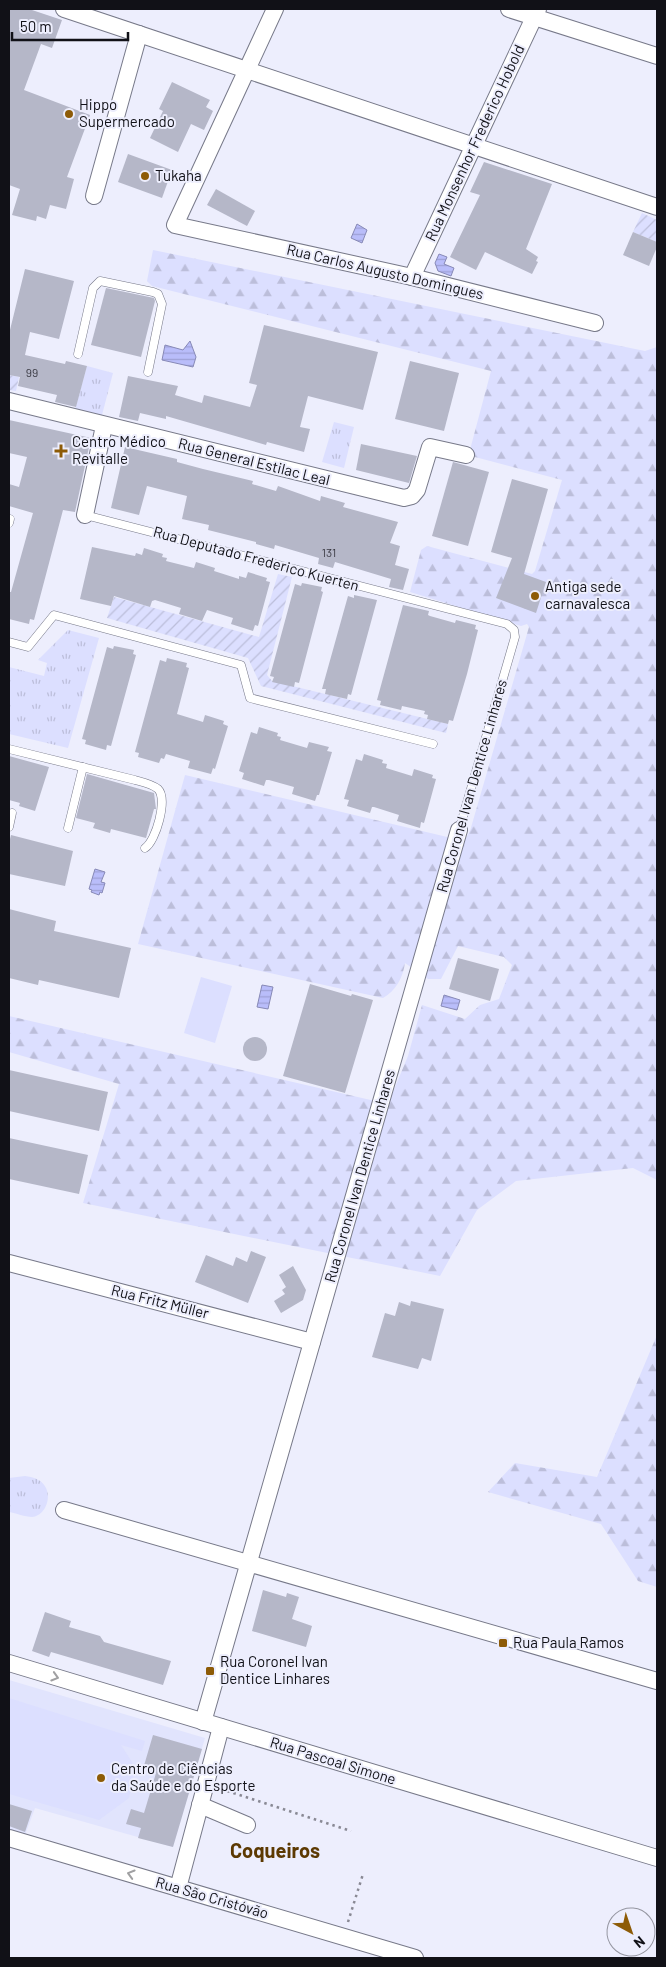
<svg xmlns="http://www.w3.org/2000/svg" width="666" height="1967" viewBox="0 0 666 1967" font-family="Barlow,sans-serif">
<defs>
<pattern id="grass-tufts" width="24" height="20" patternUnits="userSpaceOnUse" patternTransform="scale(1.25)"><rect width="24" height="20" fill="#dcdfff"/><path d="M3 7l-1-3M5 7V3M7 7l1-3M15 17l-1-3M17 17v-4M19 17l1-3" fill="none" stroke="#bcbeda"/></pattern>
<pattern id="forest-firs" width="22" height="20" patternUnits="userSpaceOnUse" patternTransform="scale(1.25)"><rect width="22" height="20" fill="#dcdfff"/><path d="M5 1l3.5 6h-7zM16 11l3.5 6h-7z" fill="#bcbeda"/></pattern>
<pattern id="garden-furrows" width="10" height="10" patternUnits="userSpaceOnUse" patternTransform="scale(1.25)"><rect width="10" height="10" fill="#dcdfff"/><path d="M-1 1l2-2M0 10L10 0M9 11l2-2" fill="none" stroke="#bcbeda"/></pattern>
<pattern id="water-rules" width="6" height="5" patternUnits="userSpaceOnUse" patternTransform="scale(1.25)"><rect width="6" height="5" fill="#b9bdfa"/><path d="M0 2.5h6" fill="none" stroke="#9ea1d6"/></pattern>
</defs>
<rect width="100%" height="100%" fill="#edeefd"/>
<path fill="#e1e4fd" d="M9,1680L205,1738L173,1847L35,1808L25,1835L9,1831Z"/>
<g fill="url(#grass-tufts)">
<path d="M87,366L113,373L102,415L75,409Z"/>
<path d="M334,422L354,427L344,468L322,462Z"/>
<path d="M68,630L99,638L68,748L9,734V667L44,676L47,663L38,660Z"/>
<path d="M25,1476C59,1479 50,1516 32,1517C25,1517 16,1513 9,1512V1478Z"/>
</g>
<g fill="url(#forest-firs)">
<path d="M153,250L645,351L657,347V1180L633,1168L516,1181L477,1210L440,1276L83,1203L119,1084L9,1052V1016L388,1104L408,1056L422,1005L465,1019L480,1005L499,999L512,965L504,957L458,946L441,979H428L405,963C403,977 396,991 383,998L138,944L185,775L460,840L466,838L470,831L529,627L527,624L521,626L410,592L421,550L427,546L532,574L535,571L562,480L475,457L472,454L471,446L491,371L152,286L147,281Z"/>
<path d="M657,1335V1587L638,1581L601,1524L488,1492L515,1463L597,1477Z"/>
</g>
<g fill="url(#garden-furrows)">
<path d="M642,213L657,220V242L633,232Z"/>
<path d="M9,375L19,377L16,391L9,390Z"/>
<path d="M278,574L292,577L267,675L272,681L448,724L446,733L261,686L248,658L107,618L114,597L259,637Z"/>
</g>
<g fill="#dcdfff">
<path d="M201,977L232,986L215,1043L184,1033Z"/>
<path d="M9,1698L145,1741L142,1751L121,1745L132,1762L133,1779L129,1798L99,1820L9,1794Z"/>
</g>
<g fill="url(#water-rules)" stroke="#8789b6">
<path d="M357,224L367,230L362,243L351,238Z"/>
<path d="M439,254L447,257L444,264L454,268L451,276L438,271L435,263Z"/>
<path d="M190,341L196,357L193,367L162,360L165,345L183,350Z"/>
<path d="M95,869L105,872L101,882L105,883L102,893L100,892L99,895L91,892L92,890L89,889Z"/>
<path d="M262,985L273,987L268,1009L257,1007Z"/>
<path d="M444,995L460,1000L457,1010L441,1006Z"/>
</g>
<g fill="#b5b7c8">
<path d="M9,9H29L62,20L52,48L41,44L24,90L90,115L67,177L74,179L66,209L50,205L46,219L37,216L36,221L12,215L20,189L9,185Z"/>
<path d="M172,82L210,100L206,107L213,111L204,130L191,124L178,152L150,138L163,111L159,109Z"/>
<path d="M128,154L172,170L162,198L118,182Z"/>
<path d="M484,162L552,184L526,249L538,257L536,261L538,262L532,274L485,252L476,270L450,257L480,195L470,192Z"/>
<path d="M216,189L255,211L247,226L207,205Z"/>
<path d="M633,232L657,242V247L649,266L623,255Z"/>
<path d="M25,269L74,281L59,339L30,332L25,355L65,364L66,361L87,366L76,407L55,402L57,395L18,386L20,377L9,375V334Z"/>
<path d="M106,288L154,298L155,301L141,357L91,345Z"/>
<path d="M264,325L378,352L363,410L308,396L300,427L310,429L304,452L267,442L266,445L166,416V419L140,413L138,421L119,417L128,376L178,386L175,395L202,403L204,395L250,407L257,385L249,383Z"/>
<path d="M410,361L459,373L444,431L395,419Z"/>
<path d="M9,420L91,438L75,512L63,510L34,620L30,619L29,624L9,619V592H11L33,513L9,506V484L19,487L27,457L9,453Z"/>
<path d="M361,444L417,456L409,483L356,470Z"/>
<path d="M125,447L177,459V462L203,469L253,481L252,484L276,491L278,486L320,501L321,496L345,503L343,507L398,522L390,543L400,546L395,565L409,569L403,590L389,587L391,579L335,562L333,568L318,564L319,558L275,545L274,549L256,544V542L208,530L209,525L182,519L187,496L147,486L139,515L111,508Z"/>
<path d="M453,462L489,472L468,546L432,536Z"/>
<path d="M512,479L548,489L524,574L546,582L536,613L496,598L512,558L491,552Z"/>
<path d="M92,547L135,556L136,553L142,555L144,548L163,554L162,557L167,558L166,561L194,568L196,562L215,568L214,571L239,579V576L246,578L248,572L267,578L266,581L270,582L258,626L255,625L253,631L231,624L233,618L207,610L202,621L179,614L181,608L155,600L152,601L150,607L114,596L111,606L80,599Z"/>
<path d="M302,583L322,587L321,591L323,592L299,683L295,682L294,687L272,682L274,677L270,676L295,584L301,586Z"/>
<path d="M354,595L377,600L351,695L348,694L347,699L325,694L326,689H322L348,596L354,598Z"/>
<path d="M403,605L429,611L428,615L430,616L455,623L456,620L476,625L475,629L478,630L467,674L453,721L449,720L448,724L427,719L428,715L424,714L425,711L402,706L401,710L380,705L381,701L377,700Z"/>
<path d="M114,646L134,650L133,654L136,655L111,746L107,745L106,750L85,744L86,740L82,739L107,647L113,649Z"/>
<path d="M167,658L187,663L186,667L189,668L177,714L203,722L205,715L224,721L223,724L228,726L215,769L213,768L211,774L188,768L190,761L166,754L164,759L161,758L159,763L138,757L139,753L135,752L160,660L166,662Z"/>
<path d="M259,727L278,733L277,736L281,737L280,740L307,748L309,742L329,747L327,751L332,752L319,795H317L315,801L292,794L294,787L269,780H266L264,786L242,779L244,773L239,771L251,732L257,734Z"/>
<path d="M364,754L383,760L382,763L387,764L386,768L412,776L414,769L433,775L432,778L436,779L424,823L421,822L420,828L397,821L399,815L374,807H372L370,813L347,806L349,800L344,799L356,759L362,761Z"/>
<path d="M9,756L49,767L35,811L19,806L20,803L9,800Z"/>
<path d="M87,774L154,793L156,809H154L146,838L111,829L110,833L93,828L95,823L76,818Z"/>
<path d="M11,835L73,851L65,886L9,874V843Z"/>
<path d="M9,909L56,921L54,931L131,948L119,998L39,980L38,985L9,978Z"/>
<path d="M458,958L499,969L490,1001L449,989Z"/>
<path d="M310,984L351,996L352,994L373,1000L345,1093L283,1076Z"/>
<circle cx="255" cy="1049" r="12"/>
<path d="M9,1070L108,1092L99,1131L9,1111Z"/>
<path d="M9,1138L88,1155L79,1194L9,1179Z"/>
<path d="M251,1251L266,1257L248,1303L195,1282L206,1255L233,1266L236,1257L247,1262Z"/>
<path d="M293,1266L306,1290L303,1300L281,1313L274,1301L285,1294L282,1290L286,1287L279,1275Z"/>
<path d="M411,1301L444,1309L431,1361L422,1358L418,1369L372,1357L385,1313L395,1316L399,1302L410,1306Z"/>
<path d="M263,1590L286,1597L287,1593L299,1597L292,1619L312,1626L306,1647L252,1631Z"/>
<path d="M45,1612L71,1621L69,1627L100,1636L104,1642L171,1661L163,1685L51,1652L49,1657L32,1651Z"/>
<path d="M153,1735L202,1749L173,1847L138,1838L141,1828L126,1824L131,1809L144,1813L156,1773L143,1769Z"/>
<path d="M9,1804L32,1811L25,1832L9,1826Z"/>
</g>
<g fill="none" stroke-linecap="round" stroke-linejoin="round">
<defs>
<g id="service">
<path d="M78,354L93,288L100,281L153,292L158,294L162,304L148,372"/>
<path d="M85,515L507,624L514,630L515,637L459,830"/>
<path d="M9,523L10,519"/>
<path d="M9,642L28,647L54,615L241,665L250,698L433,744"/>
<path d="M9,749L135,780C142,782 152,784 158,789C168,799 156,841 145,848"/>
<path d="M9,827L12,813"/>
<path d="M68,828L83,767"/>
</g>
<g id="minor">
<path d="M64,9L657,207"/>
<path d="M275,9L175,225L412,277L595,323"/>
<path d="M509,9L657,56"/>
<path d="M94,196L139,34"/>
<path d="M412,277L538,9"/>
<path d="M9,401L404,498L412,496L417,490L430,447L466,455"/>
<path d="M85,515L104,426"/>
<path d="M9,1263L312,1342"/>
<path d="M64,1510L657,1681"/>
<path d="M9,1663L657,1858"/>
<path d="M203,1722L459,830"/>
<path d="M200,1805L247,1825"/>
<path d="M9,1838L415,1958"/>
<path d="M178,1888L221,1727"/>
</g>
</defs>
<use href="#service" stroke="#777989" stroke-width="9"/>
<use href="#minor" stroke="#777989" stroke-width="18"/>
<g stroke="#898994" stroke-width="2.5" stroke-dasharray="2.5 4" stroke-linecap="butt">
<path d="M221,1789L351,1831"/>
<path d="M348,1922L363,1874"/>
</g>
<use href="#service" stroke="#fff" stroke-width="8"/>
<use href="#minor" stroke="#fff" stroke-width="16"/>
</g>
<defs><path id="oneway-chevron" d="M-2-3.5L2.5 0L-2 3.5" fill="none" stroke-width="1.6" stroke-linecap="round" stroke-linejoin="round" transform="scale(1.25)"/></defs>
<g stroke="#a0a0a2">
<use href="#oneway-chevron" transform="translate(55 1677) rotate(17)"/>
<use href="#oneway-chevron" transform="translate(131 1874) rotate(-164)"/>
</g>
<g fill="#8d5b07" stroke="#edeefd" stroke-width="2">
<circle cx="69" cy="114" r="5"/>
<circle cx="145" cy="176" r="5"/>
<path d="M58.5 443.5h5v5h5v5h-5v5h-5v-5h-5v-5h5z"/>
<circle cx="535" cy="596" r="5"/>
<rect x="498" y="1638" width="10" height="10" rx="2.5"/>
<rect x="205" y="1666" width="10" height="10" rx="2.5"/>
<circle cx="101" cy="1778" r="5"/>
</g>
<g text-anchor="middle" stroke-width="4" stroke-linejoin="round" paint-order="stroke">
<g font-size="12" fill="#3a3a43">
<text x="32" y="377">99</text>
<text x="329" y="557">131</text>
</g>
<g font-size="15" fill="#111117" stroke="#edeefd" text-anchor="start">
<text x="79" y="110">Hippo<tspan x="79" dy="17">Supermercado</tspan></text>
<text x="155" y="181">Tukaha</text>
<text x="72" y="447">Centro Médico<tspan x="72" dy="17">Revitalle</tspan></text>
<text x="545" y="592">Antiga sede<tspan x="545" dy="17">carnavalesca</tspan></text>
<text x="513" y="1648">Rua Paula Ramos</text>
<text x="220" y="1667">Rua Coronel Ivan<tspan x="220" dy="17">Dentice Linhares</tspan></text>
<text x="111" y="1774">Centro de Ciências<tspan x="111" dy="17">da Saúde e do Esporte</tspan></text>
</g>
<g font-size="15" fill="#111117" stroke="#edeefd">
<text transform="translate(475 143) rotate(-65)" y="5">Rua Monsenhor Frederico Hobold</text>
<text transform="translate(385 272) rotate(13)" y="5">Rua Carlos Augusto Domingues</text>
<text transform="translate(254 462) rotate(14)" y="5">Rua General Estilac Leal</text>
<text transform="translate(256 559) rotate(15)" y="5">Rua Deputado Frederico Kuerten</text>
<text transform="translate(472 786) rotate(-74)" y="5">Rua Coronel Ivan Dentice Linhares</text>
<text transform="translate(360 1176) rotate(-74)" y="5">Rua Coronel Ivan Dentice Linhares</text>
<text transform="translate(160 1302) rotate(14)" y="5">Rua Fritz Müller</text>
<text transform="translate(333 1761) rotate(17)" y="5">Rua Pascoal Simone</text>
<text transform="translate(212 1898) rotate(16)" y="5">Rua São Cristóvão</text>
</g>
<g font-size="20" font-weight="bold" fill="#5c3902" stroke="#edeefd">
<text x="275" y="1858">Coqueiros</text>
</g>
</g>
<rect width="666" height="1967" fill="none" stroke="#111117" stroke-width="20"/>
<g transform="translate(631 1932) rotate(140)"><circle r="24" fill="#edeefd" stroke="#9596a1"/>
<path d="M0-4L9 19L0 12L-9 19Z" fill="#8d5b07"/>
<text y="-8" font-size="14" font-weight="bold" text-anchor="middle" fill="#111117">N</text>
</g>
<path d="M12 32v8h116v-8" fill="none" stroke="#111117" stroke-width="2.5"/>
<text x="20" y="32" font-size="15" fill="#111117" stroke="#edeefd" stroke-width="4" paint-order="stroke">50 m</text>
</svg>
